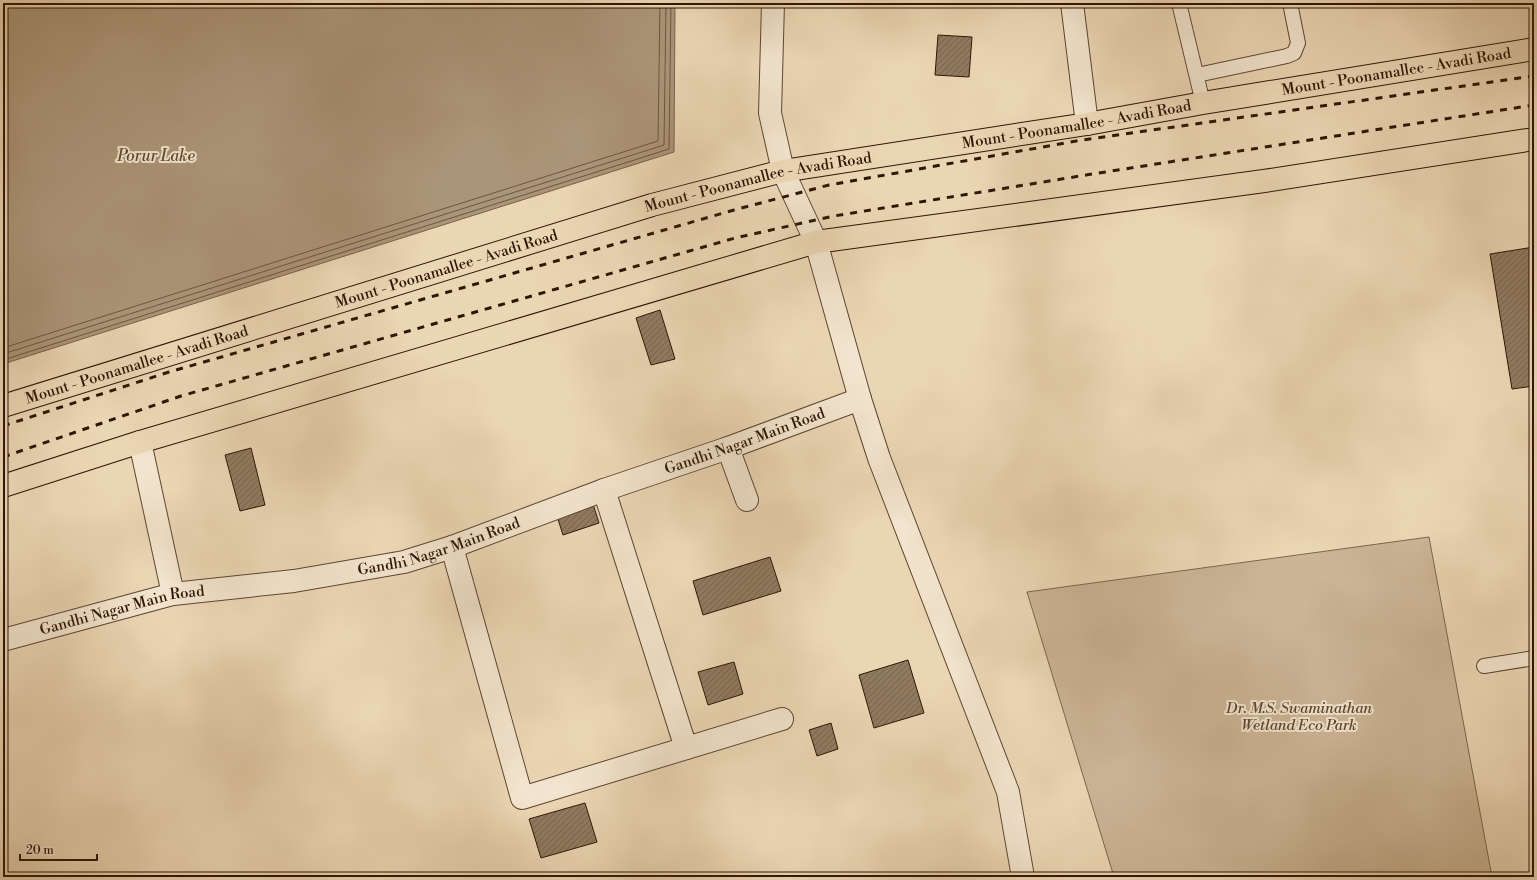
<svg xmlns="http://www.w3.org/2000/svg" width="1537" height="880" viewBox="0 0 1537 880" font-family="'Libre Bodoni',serif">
<defs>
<pattern id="building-hatch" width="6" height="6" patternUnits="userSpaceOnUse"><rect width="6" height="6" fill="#907a60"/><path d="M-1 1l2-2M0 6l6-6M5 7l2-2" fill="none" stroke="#76634d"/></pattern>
</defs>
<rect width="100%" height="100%" fill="#ebd6b4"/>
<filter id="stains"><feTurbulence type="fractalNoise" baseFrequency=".005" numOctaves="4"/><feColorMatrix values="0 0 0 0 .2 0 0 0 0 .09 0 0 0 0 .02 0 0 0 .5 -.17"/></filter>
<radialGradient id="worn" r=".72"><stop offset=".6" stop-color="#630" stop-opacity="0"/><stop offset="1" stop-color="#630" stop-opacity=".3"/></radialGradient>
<path fill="#cbb596" stroke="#7c664d" d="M1429,537L1492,877H1114L1027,592Z"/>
<path fill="#ab9578" stroke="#79624a" d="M3,3H675L674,152L3,364Z"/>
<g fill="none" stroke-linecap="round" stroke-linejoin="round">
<g stroke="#6c563e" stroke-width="1">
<path d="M3,348L658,141L660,3"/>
<path d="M3,354L664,145L666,3"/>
<path d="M3,360L669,149L671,3"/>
</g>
</g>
<g fill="url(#building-hatch)" stroke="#2e1604">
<path d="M938,35L972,37L969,77L935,75Z"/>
<path d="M1534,247V386L1512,389L1490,254Z"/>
<path d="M660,310L675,359L651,365L636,318Z"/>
<path d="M251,448L265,505L240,511L225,455Z"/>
<path d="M592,501L599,523L563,535L556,513Z"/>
<path d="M770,557L781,591L703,615L693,581Z"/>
<path d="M908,660L924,713L874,728L859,675Z"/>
<path d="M734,662L743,694L708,705L698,672Z"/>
<path d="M831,723L838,749L817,756L809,730Z"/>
<path d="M585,803L597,842L541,858L529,819Z"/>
</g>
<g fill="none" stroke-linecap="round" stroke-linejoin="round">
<defs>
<g id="service">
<path d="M1179,3L1203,103"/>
<path d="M1197,75L1287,56L1294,53L1298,43L1290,3"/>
<path d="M1484,666L1534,658"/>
</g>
<g id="minor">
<path d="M773,3L770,113L783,171"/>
<path d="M1072,3L1087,124"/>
<path d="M140,442L173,594"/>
<path d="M728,448L747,500"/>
<path d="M604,490L686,748"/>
<path d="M452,547L522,798L782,719"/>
<path id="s1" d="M3,640L173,594L294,581L404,562L452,547L604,490L728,448L860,399"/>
</g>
<path id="tertiary" d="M783,171L816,242L860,399L879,458L1008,792L1023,877"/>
<g id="primary">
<path id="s2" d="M3,406L652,205L783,171L1087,124L1203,103L1534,49"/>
<path d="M3,486L140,442L816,242L1264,181L1534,139"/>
</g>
</defs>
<use href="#service" stroke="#5d4630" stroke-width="16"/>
<use href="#minor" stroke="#5d4630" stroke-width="24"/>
<use href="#tertiary" stroke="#5d4630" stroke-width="24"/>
<use href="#primary" stroke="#2e1604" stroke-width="24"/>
<use href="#service" stroke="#f2e4ce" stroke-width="14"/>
<use href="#minor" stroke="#f2e4ce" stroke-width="22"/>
<use href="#tertiary" stroke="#f2e4ce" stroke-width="22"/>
<use href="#primary" stroke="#ebd6b4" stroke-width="22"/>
<g stroke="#2e1604" stroke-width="3" stroke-dasharray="7 7" stroke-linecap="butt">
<path d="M3,426L169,372L734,210L829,185L1082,140L1534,76"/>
<path d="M3,457L181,396L735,238L834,216L1086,175L1534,105"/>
</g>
</g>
<g text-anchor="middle" stroke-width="4" stroke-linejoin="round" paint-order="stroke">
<g font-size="15" fill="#2e1604" stroke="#f2e4ce">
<text dy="5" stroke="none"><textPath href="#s2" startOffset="1436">Mount - Poonamallee - Avadi Road</textPath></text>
<text dy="5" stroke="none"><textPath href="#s2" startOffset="1112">Mount - Poonamallee - Avadi Road</textPath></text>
<text dy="5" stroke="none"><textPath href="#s2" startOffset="788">Mount - Poonamallee - Avadi Road</textPath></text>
<text dy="5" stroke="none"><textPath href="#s2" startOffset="464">Mount - Poonamallee - Avadi Road</textPath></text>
<text dy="5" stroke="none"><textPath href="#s2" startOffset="140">Mount - Poonamallee - Avadi Road</textPath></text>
<text dy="5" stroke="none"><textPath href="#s1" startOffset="771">Gandhi Nagar Main Road</textPath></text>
<text dy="5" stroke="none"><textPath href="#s1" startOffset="447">Gandhi Nagar Main Road</textPath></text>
<text dy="5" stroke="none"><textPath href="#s1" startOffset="123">Gandhi Nagar Main Road</textPath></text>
</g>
<g font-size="15" font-style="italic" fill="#5d4630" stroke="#f2e4ce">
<text x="1299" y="713">Dr. M.S. Swaminathan<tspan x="1299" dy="17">Wetland Eco Park</tspan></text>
</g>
<g font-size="16" font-style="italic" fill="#604932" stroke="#f2e4ce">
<text x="156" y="161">Porur Lake</text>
</g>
</g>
<rect width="1537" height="880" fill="none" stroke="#ebd6b4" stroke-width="16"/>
<rect x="4" y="4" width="1529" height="872" fill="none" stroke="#2e1604" stroke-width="2"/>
<rect x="8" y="8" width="1521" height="864" fill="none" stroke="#2e1604"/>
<path d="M20 854v6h77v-6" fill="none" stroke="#2e1604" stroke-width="2"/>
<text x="26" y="854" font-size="12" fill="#2e1604" stroke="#f2e4ce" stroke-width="3" paint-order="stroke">20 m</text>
<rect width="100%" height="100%" filter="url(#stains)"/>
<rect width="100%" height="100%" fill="url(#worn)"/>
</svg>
